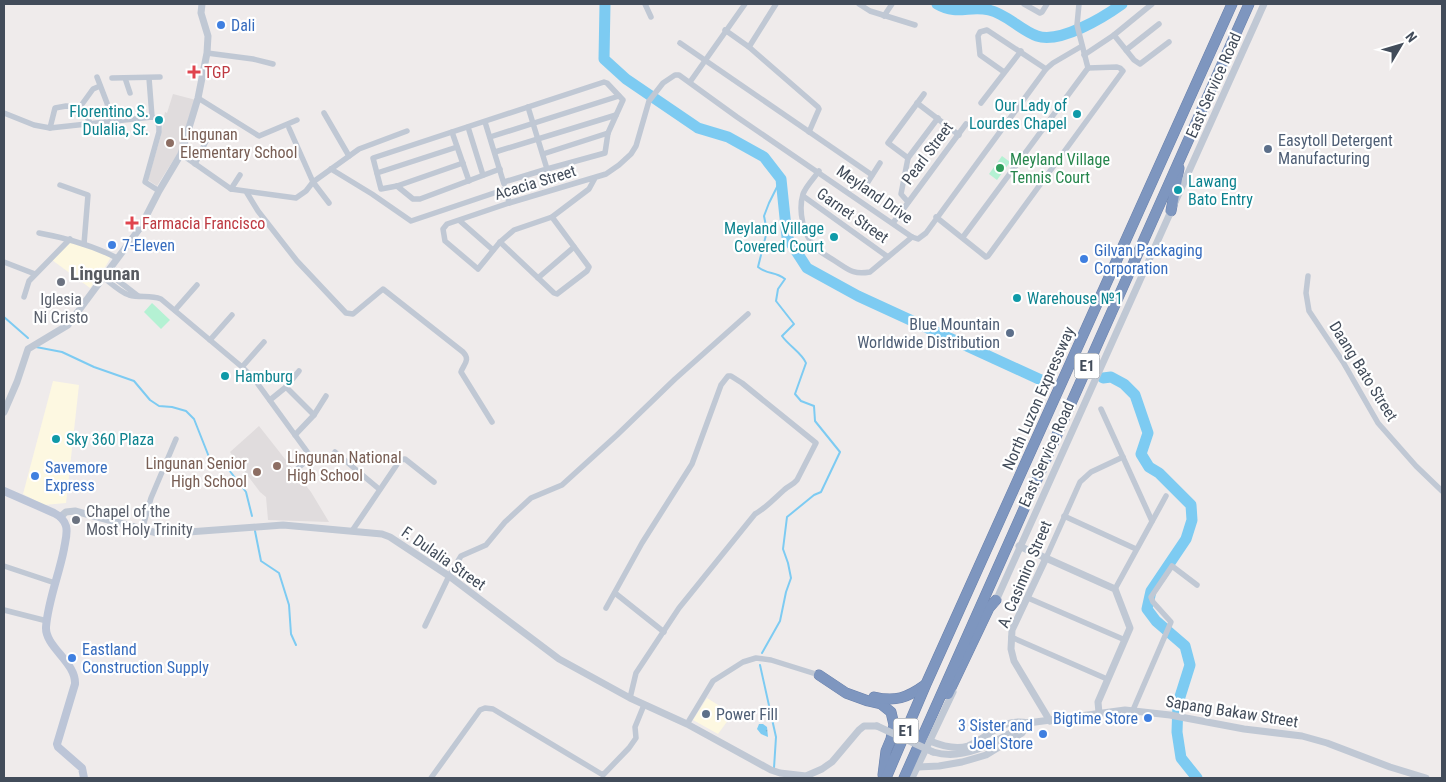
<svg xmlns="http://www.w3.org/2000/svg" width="1446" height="782" viewBox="0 0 1446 782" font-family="'Roboto Condensed',sans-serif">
<defs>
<pattern id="water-ripples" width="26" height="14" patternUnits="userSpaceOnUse" patternTransform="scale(1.25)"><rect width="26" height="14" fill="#7dcbf2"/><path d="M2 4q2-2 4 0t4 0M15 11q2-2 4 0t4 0" fill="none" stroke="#68a7c7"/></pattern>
</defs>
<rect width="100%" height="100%" fill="#efebeb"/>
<g fill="#fdf8e1">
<path d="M70,241L111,257L101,274L90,288L52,260Z"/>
<path d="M53,381L79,385L66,503L44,505L23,494Z"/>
<path d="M707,698L723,708L729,719L718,734L693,720Z"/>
</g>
<g fill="#e0dcdd">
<path d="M173,94L196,100L179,151L157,186L148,180L161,135L164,117L165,112L167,113Z"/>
<path d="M259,426L311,492L329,522L268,520L266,497L260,492L230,452Z"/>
</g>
<g fill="#b4f1d3">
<path d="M1002,156L1010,162L997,180L989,174Z"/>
<path d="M152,303L170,320L161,329L144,312Z"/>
</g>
<path fill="url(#water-ripples)" d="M759,724H763L767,727L768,737L761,734L757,729Z"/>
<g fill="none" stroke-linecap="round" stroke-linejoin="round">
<g stroke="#7dcbf2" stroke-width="2">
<path d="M4,317L28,338"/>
<path d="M36,347L62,352L94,367L134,381L150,400L159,406L172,407L186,411L194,419L211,462L215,468L229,470L246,492L252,516"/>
<path d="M255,531L261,561L279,573L289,605L291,634L296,645"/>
<path d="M762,653L780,621L786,592L791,578L788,563L783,549L787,517L814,495L821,492L840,452L815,421L814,406L801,401L795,394L806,363C802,353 789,346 782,336L794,324L776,301L778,289L785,279C775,271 768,275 758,267L767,231L764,216L769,203L781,179"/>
<path d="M760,665L776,737L774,768"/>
</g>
<g stroke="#7dcbf2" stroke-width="11">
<path d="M605,4L604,59L626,79L698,128L728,137L764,157L781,179L787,237L807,268L858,296L1041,380"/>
<path d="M937,4C958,16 969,5 989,10C1007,14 1020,30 1037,36C1060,44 1104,17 1122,4"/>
<path d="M1103,378L1111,377L1124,384L1135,395L1148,433L1141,454L1149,467L1159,473L1191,505L1192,520L1186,539L1151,591L1147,609L1156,621L1185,646L1190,665L1178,703L1177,732L1181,758L1197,778"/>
</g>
<defs>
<g id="motorway">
<path d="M1171,211L1179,168"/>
<path d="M819,675L846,693L868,701L881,704L891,712L894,725L891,739L886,751L883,775"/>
<path d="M948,694L989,608L996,600"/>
<path d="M874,697C895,702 907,698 925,685"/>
<path d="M886,778L926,684L1232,4"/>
<path d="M904,778L1249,4"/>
</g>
</defs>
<use href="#motorway" stroke="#6a81ab" stroke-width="11"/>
<g stroke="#c0c8d4" stroke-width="5.5">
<path d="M645,4L651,17"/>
<path d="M859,4L870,11L915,25"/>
<path d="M1024,4L1040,13L1042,12L1047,4"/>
<path d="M1079,4L1077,25L1088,68"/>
<path d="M884,16L892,4"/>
<path d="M725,30L749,47L818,107L819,109L809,132"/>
<path d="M1114,35L1134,60L1140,64L1169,42"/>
<path d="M680,43L872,175"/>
<path d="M749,47L776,4"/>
<path d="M1126,50L1159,24"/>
<path d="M207,53L253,59L273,64"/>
<path d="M1084,55L1114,35L1152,4"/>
<path d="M1004,72L980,55L978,36L980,32L987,30L1046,69"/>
<path d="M97,77L107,103L111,122"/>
<path d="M112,78L160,77"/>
<path d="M125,78L130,93"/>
<path d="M149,78L152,117"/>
<path d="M690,82L745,4"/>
<path d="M198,98L259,136L297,120"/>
<path d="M917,103L959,135"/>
<path d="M981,103L1021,51"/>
<path d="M80,107L93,89L100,86"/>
<path d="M4,113L34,125L50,128L152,117L155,118L159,126V132L145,182L159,191"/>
<path d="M324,113L349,156"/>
<path d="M485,122L504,184"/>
<path d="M468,127L483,175"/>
<path d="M50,128L55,108L66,106L80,107L86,115L91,125"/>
<path d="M289,128L313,182L329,203"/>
<path d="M452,132L469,181"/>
<path d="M490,137L619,96"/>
<path d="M495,152L616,115"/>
<path d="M181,154L231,189L296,198L306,191L313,182L359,149L407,131"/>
<path d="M543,154L608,133"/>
<path d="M908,158L888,143L924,94"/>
<path d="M463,163L397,186L381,189L373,158L604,82L607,83L623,100L608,133L605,153L547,169"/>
<path d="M195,164L207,139"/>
<path d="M331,169L372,194L411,221L506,189L509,203"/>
<path d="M819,171C814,178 806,186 803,194C798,211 803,235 816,248C821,253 829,257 835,261C849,270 853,275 870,272L912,237"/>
<path d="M377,173L457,147"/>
<path d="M595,178L589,189L552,217L514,230L500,242L478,269L445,241L443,229L447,224L509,203L606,174L619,165L631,154L636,146L649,101L663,83L675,75H679L737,117L912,237L918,239L926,233L1046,69L1053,63L1082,46"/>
<path d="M504,182L547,169L528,107"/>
<path d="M60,185L88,195L84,244"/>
<path d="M866,185L880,163"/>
<path d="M397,186L413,199H420L500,169"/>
<path d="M231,189L240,175"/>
<path d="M247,193L258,211L297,261L346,313L353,314L383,289L463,352C471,360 463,365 461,372L492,422"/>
<path d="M803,196L888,257"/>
<path d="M908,202L901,194L908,158L938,118"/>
<path d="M936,217L986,257L988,256L1123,71L1120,68L1117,67L1088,68"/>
<path d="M460,221L493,250"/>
<path d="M893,223L966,124"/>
<path d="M39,233C66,238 92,245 117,258"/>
<path d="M963,237L1088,68"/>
<path d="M500,242L554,293L557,294L587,271L589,267L552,217"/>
<path d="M4,262L35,274"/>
<path d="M107,272L138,296"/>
<path d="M1308,276L1306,293L1309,311L1343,362L1378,423L1416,466L1442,491"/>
<path d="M103,277C111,283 120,292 129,295C140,298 150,295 161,299L242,367L255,380L311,457L297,469"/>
<path d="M538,278L574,247"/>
<path d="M24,297L29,281L70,239"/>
<path d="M175,310L197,285"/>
<path d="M210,340L232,315"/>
<path d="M242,367L264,342"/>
<path d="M286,387L314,415"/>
<path d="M270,400L286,387L299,371"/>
<path d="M1101,409L1152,521"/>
<path d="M295,435L314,415L326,396"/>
<path d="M335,452L379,489"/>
<path d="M1064,516L1136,549"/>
<path d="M142,530L151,498L176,439"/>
<path d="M352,531L400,460L405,459L434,482"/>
<path d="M1046,558L1080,482L1091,472L1123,457"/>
<path d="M4,566L55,583"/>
<path d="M1115,589L1166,496"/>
<path d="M615,593L664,632"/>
<path d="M1028,598L1125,640"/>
<path d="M606,608L642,543L692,464L721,385L728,376H731L742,383L816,443L797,480C793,485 788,486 784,490C774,499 766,508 755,514L679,608L636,673L630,698"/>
<path d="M4,610L47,621"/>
<path d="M425,626L449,576L461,556L486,545L505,522L531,498L562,485L617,435L675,379L748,314"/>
<path d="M1011,637L1107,679"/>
<path d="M1133,710L1171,622L1153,602L1151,597L1172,566L1197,585"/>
<path d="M687,724L713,681L743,662L756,658L771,660L819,675"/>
<path d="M431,778L480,710L485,708L493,709L603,775L629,748L636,738L635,727L644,705"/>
</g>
<g stroke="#c0c8d4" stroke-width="7">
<path d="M4,412L17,382L28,349L68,325L140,228L159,191L181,154L198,98L207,53L208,36L201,13L202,4"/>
<path d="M60,517L66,512L75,511L157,533H175L283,525L382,534L390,537L449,576L559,659L630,698L687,724L771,770L780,773L806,776L822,769L832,762L859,730L864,726H877"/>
<path d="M1019,546L1115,589L1130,628L1098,702L1099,713"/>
<path d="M1046,558L1012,630L1011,649L1014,661L1050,721"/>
<path d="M995,603L1264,4"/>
<path d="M930,741C942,746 955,750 968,746C990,737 1002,717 1028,723L1125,710L1170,715L1244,729L1302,736L1327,743L1390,767L1426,778"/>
<path d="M933,752C968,762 999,739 1028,723"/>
<path d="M918,767L939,766L962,762L986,755L1022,733L1028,723"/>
<path d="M912,778L953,692"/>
</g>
<path stroke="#bcc5d7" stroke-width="8" d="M4,491L54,513C60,516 64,519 66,526C68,533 65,542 64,549C59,575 48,601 46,627C45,647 76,662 75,684L57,744L58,747L82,768L84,778"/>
<use href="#motorway" stroke="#7e96bf" stroke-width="10"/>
<path stroke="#c0c8d4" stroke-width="7" d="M877,726L933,752"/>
</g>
<g fill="#3f7fe0" stroke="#fff" stroke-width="2">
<circle cx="221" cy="25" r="5"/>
<circle cx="112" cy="245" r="5"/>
<circle cx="1084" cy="259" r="5"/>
<circle cx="35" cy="476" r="5"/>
<circle cx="72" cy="658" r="5"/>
<circle cx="1148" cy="718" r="5"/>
<circle cx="1043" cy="734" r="5"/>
</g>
<g fill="#e0444e" stroke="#fff" stroke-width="2">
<path d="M191.5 64.5h5v5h5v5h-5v5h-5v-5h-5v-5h5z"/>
<path d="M129.5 215.5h5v5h5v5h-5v5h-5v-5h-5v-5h5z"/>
</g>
<g fill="#0f9aa8" stroke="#fff" stroke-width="2">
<circle cx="1077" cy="114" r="5"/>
<circle cx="159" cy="120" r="5"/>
<circle cx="1178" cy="190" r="5"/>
<circle cx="834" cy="237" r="5"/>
<circle cx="1017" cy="298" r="5"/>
<circle cx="225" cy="376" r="5"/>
<circle cx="56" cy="439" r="5"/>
</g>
<g fill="#8d6e63" stroke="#fff" stroke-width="2">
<circle cx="170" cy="143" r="5"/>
<circle cx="277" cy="466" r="5"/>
<circle cx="257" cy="472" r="5"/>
</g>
<g fill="#5c6f8a" stroke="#fff" stroke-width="2">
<circle cx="1268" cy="149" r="5"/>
<circle cx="1010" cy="333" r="5"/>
<circle cx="706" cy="714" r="5"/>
</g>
<circle fill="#2e9e5b" stroke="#fff" stroke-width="2" cx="1000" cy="168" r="5"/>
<g fill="#6b7280" stroke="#fff" stroke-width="2">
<circle cx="61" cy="282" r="5"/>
<circle cx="76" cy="520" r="5"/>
</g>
<g text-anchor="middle" stroke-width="4.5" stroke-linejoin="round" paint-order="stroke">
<g fill="#fff" stroke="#7b828c" stroke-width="1">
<rect x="1074.5" y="353.5" width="25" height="25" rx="4"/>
<rect x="893.5" y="718.5" width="25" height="25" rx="4"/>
</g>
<g font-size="15" font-weight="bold" fill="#424c5a">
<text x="1087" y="371">E1</text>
<text x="906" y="736">E1</text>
</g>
<g font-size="16" fill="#366cbe" stroke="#fff" text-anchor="start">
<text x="231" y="31">Dali</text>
<text x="122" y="251">7-Eleven</text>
<text x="1094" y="256">Gilvan Packaging<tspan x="1094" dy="18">Corporation</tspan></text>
<text x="45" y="473">Savemore<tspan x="45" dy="18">Express</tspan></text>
<text x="82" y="655">Eastland<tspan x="82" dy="18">Construction Supply</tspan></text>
<text x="1138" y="724" text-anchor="end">Bigtime Store</text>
<text x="1033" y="731" text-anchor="end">3 Sister and<tspan x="1033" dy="18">Joel Store</tspan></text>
</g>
<g font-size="16" fill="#be3a42" stroke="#fff" text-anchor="start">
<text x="204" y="78">TGP</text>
<text x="142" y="229">Farmacia Francisco</text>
</g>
<g font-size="16" fill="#424c5a" stroke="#fff">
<text transform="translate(1213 85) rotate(-66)" y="6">East Service Road</text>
<text transform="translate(927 153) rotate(-53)" y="6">Pearl Street</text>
<text transform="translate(535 182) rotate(-17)" y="6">Acacia Street</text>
<text transform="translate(875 194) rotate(35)" y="6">Meyland Drive</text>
<text transform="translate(853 215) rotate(35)" y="6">Garnet Street</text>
<text transform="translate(1364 371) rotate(58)" y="6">Daang Bato Street</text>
<text transform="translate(1038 398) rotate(-66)" y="6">North Luzon Expressway</text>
<text transform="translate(1046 454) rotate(-66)" y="6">East Service Road</text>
<text transform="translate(444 558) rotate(35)" y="6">F. Dulalia Street</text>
<text transform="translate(1024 574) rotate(-67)" y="6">A. Casimiro Street</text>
<text transform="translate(1232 711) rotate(9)" y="6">Sapang Bakaw Street</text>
</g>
<g font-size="16" fill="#0d838f" stroke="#fff" text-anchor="start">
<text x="1067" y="111" text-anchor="end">Our Lady of<tspan x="1067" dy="18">Lourdes Chapel</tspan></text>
<text x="149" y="117" text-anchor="end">Florentino S.<tspan x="149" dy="18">Dulalia, Sr.</tspan></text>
<text x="1188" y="187">Lawang<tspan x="1188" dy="18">Bato Entry</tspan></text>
<text x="824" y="234" text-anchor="end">Meyland Village<tspan x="824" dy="18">Covered Court</tspan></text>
<text x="1027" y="304">Warehouse №1</text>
<text x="235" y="382">Hamburg</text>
<text x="66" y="445">Sky 360 Plaza</text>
</g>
<g font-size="16" fill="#785e54" stroke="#fff" text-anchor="start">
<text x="180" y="140">Lingunan<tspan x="180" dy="18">Elementary School</tspan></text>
<text x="287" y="463">Lingunan National<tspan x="287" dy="18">High School</tspan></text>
<text x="247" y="469" text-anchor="end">Lingunan Senior<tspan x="247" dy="18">High School</tspan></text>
</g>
<g font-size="16" fill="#4e5e75" stroke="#fff" text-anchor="start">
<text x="1278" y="146">Easytoll Detergent<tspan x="1278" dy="18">Manufacturing</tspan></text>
<text x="1000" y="330" text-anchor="end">Blue Mountain<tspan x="1000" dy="18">Worldwide Distribution</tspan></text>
<text x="716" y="720">Power Fill</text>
</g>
<g font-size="16" fill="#27864d" stroke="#fff" text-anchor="start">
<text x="1010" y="165">Meyland Village<tspan x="1010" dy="18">Tennis Court</tspan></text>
</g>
<g font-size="16" fill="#5b616d" stroke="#fff">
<text x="61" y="305">Iglesia<tspan x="61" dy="18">Ni Cristo</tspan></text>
<text x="86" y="517" text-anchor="start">Chapel of the<tspan x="86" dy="18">Most Holy Trinity</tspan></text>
</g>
<g font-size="19" font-weight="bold" fill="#585b61" stroke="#fff">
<text x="105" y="280">Lingunan</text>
</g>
</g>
<rect width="1446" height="782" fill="none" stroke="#424c5a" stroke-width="10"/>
<g transform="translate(1401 45) rotate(52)" stroke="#ffffff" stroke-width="4" paint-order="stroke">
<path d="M0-4L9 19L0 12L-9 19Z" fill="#424c5a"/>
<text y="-8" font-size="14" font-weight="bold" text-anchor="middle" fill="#424c5a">N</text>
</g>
</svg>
